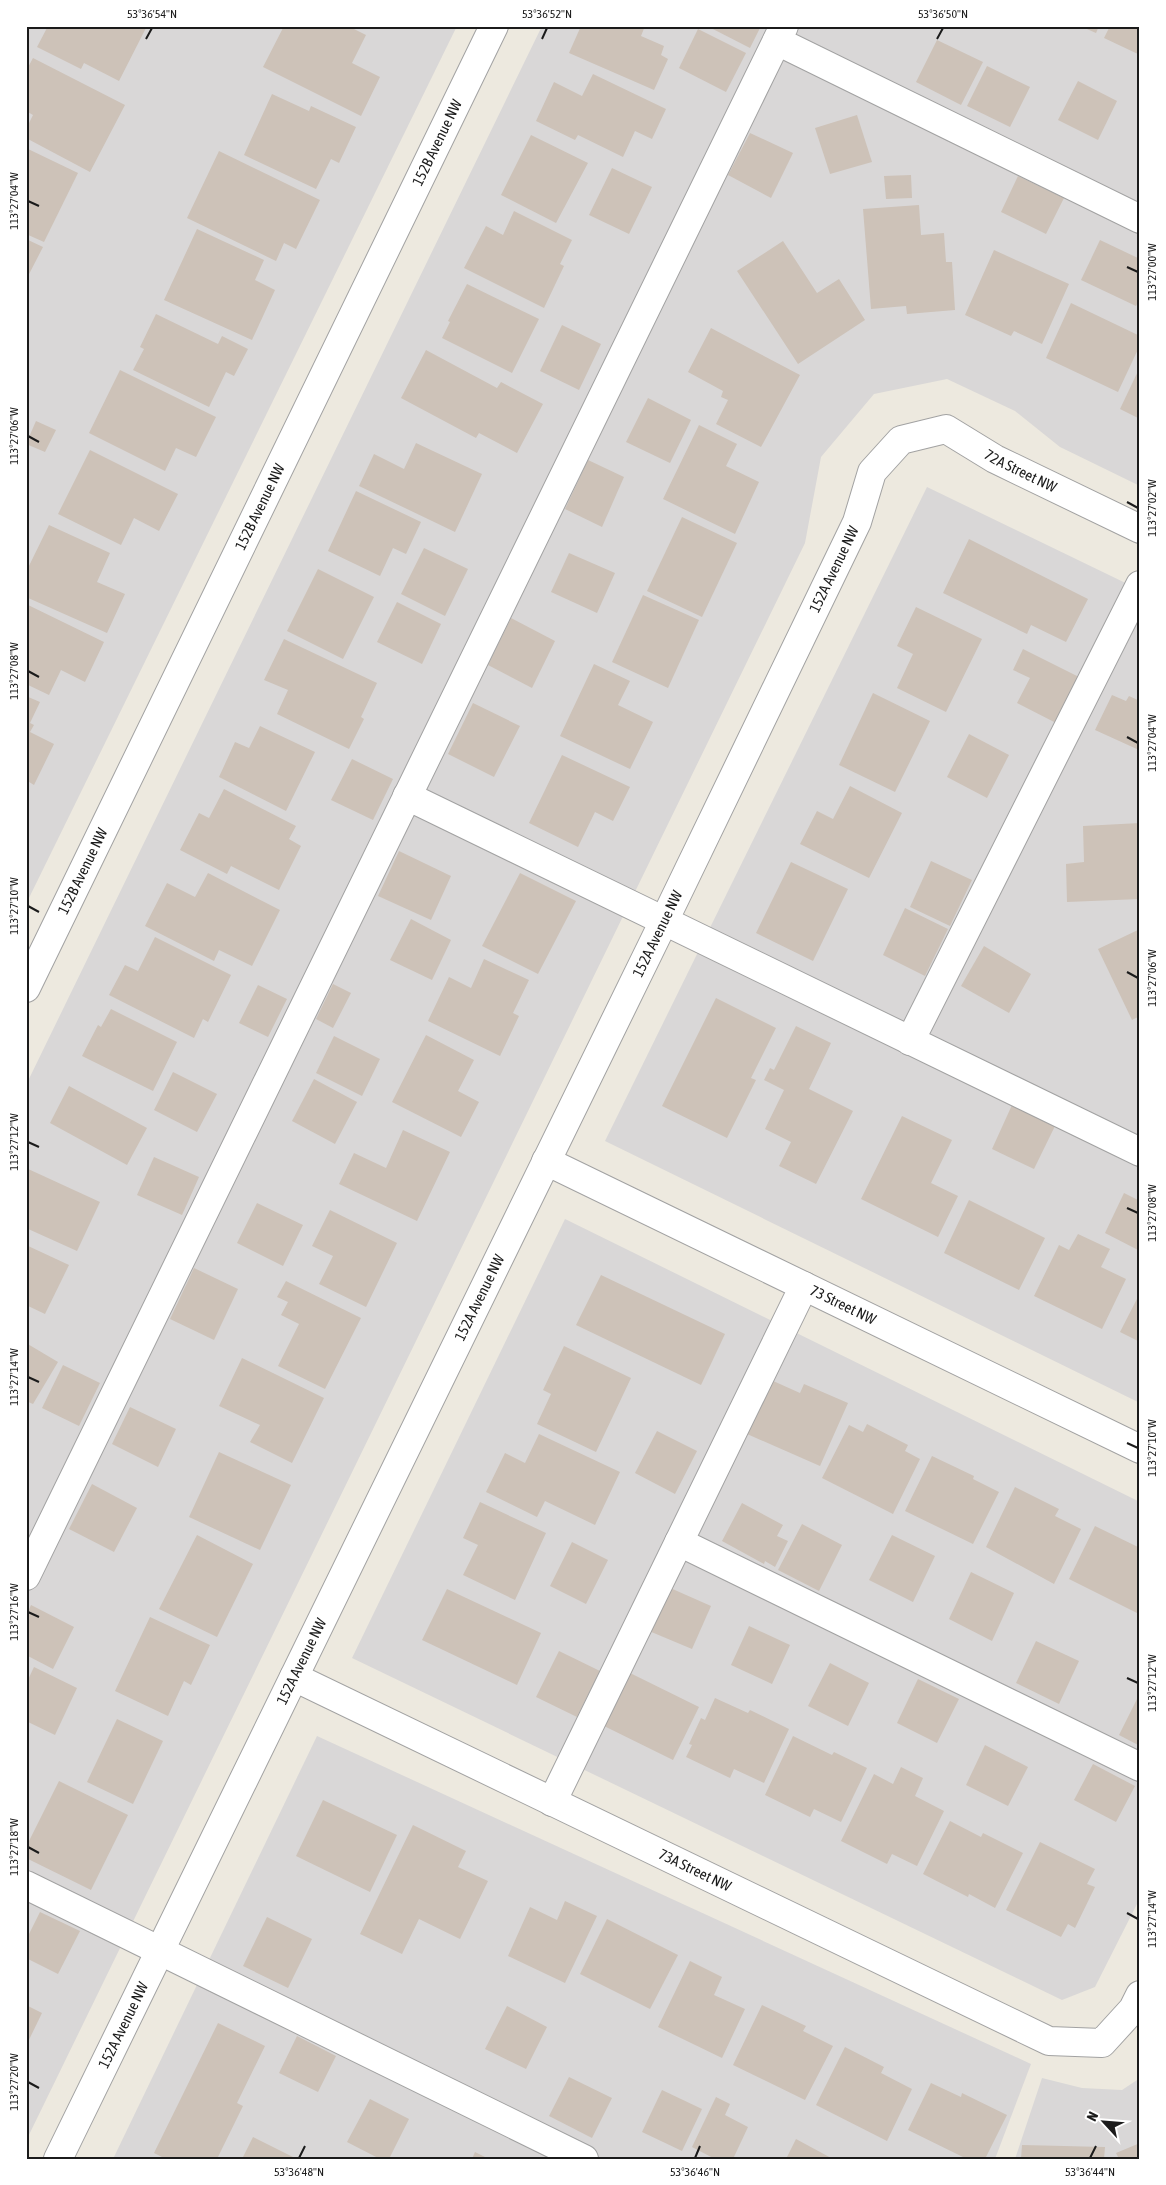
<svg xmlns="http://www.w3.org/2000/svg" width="1166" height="2185" viewBox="0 0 1166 2185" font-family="'Asap Condensed',sans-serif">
<rect width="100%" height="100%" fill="#ede9df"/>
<g fill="#d9d7d7">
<path d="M26,26H457L26,904Z"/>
<path d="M542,26H1140V486L1060,447L1015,411L947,379L874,394L821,457L805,543L26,2141V1085Z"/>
<path d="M927,487L1140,590V1403L605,1141Z"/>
<path d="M565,1219L1140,1502V1898L1095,1987L1062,2000L352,1658Z"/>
<path d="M317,1736L1031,2064L995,2159H113Z"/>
<path d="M1042,2078L1082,2088L1122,2090L1140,2078V2159H1015Z"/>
</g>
<g fill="#cdc2b8">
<path d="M48,26H147L119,81L84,63L81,69L37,47Z"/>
<path d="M280,26H348L366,35L352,63L380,77L361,116L263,67L283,28Z"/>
<path d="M581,26H645L641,36L664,46L661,55L668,59L654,90L569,53Z"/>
<path d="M707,26H761L750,48Z"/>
<path d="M1080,26H1099L1096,33Z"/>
<path d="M1110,26H1140V55L1104,38Z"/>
<path d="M698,29L746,53L726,92L679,68Z"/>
<path d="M937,40L983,62L961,105L916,82Z"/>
<path d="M33,58L125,105L90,172L26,138V129L33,115L26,111V71Z"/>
<path d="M987,66L1030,87L1010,127L967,106Z"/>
<path d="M593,74L666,109L652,139L635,131L623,157L578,135L575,140L536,121L554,82L582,96Z"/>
<path d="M1078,81L1117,101L1098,140L1058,120Z"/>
<path d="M272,94L309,111L311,106L356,127L339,163L331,159L316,189L244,155Z"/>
<path d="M857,115L872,162L830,174L815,128Z"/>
<path d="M750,133L793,153L771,198L728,175Z"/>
<path d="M531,135L588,163L556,223L501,195Z"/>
<path d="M26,148L78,173L44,242L26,234Z"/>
<path d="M219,151L320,200L296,249L284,243L276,261L187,218Z"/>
<path d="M612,168L652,187L629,234L589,215Z"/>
<path d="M911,175L912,198L886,199L884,176Z"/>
<path d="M1018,176L1064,198L1046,234L1001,212Z"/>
<path d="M919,205L921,235L944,233L946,262H952L955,310L907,314L906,306L871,309L863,209Z"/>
<path d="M514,211L572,240L560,264L564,266L544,308L464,268L486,226L503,235Z"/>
<path d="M197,229L264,260L255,280L275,290L252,340L164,300Z"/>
<path d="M26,239L43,247L26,280Z"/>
<path d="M1100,240L1140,259V299L1136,306L1081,280Z"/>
<path d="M783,241L817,293L839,279L865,320L798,364L737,271Z"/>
<path d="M994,250L1069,284L1042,344L1014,331L1011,336L965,315Z"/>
<path d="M467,284L539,319L512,373L442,338L450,322L448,321Z"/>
<path d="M1071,303L1140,336V345L1118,392L1046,358Z"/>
<path d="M156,314L218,344L222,336L248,349L234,376L226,372L209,407L133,370L144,349L140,347Z"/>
<path d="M562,325L601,344L579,390L540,371Z"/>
<path d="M711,328L800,375L761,447L716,424L728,400L721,397L723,391L688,372Z"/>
<path d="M426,350L497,388L501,382L543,404L517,453L479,433L476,438L401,398Z"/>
<path d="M1140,367V419L1120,409Z"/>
<path d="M120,370L216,417L196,457L176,448L165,471L89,433Z"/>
<path d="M648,398L691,420L670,463L626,442Z"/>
<path d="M36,421L56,430L45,452L26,444Z"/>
<path d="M699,425L737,444L726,466L759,482L735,534L663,499Z"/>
<path d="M416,443L482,474L455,532L359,486L374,454L404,469Z"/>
<path d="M90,450L178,494L159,531L134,518L121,545L58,514Z"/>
<path d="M588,460L624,477L602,527L565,509Z"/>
<path d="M356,491L421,522L406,554L393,548L380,576L328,551Z"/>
<path d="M682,517L737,543L702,617L647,591Z"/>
<path d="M49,525L110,553L97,582L125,594L107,633L26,597V572Z"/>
<path d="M969,539L1088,599L1066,642L1031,625L1027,634L943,593Z"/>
<path d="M424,548L468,569L445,616L401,594Z"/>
<path d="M569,553L615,573L597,613L551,592Z"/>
<path d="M318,569L374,597L343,659L287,631Z"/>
<path d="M643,595L699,620L668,688L612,662Z"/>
<path d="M397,602L441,624L422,664L377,642Z"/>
<path d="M26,604L104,642L85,682L61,670L49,695L26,684Z"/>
<path d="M916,607L982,639L946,712L897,688L913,654L897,646Z"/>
<path d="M511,618L555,641L532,688L488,665Z"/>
<path d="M284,639L377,683L361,717L364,719L349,749L277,714L288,690L264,680Z"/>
<path d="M1023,649L1081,678L1058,724L1017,703L1030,678L1013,670Z"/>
<path d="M594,664L630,681L618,705L653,722L630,769L560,736Z"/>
<path d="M873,693L930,721L895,792L839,765Z"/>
<path d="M1112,695L1126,701L1129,696L1140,701L1139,750L1095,730Z"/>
<path d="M26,696L40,702L30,723L34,725L30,732L54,744L34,785L26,780Z"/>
<path d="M473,703L520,726L494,777L448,754Z"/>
<path d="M260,726L315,752L286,811L219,777L235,742L249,748Z"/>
<path d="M969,734L1009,755L987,798L947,777Z"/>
<path d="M562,755L630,787L613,821L595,812L578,847L529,823Z"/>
<path d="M352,759L393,779L373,820L331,800Z"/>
<path d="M850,786L902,813L869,878L800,844L817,811L833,819Z"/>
<path d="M224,789L296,826L289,839L301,846L279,890L231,866L227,874L180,850L199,813L209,818Z"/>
<path d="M1140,823V899L1067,902L1066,864L1084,862L1083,826Z"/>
<path d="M399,851L451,876L431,920L378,896Z"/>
<path d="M931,861L972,880L950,926L910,907Z"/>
<path d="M791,862L848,889L813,961L756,933Z"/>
<path d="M208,873L280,910L252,966L219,950L214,961L145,926L167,883L195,897Z"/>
<path d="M520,873L576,901L538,974L482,946Z"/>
<path d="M905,908L948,929L925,976L883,955Z"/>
<path d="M411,919L451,940L432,980L390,960Z"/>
<path d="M1140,929V1016L1132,1020L1098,949Z"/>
<path d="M155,937L231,975L208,1022L203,1019L194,1038L109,995L125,965L138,971Z"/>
<path d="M984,946L1031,974L1009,1013L961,986Z"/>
<path d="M484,959L529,980L513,1013L519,1016L500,1056L428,1021L449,977L471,988Z"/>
<path d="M333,984L351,993L333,1028L316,1019Z"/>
<path d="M258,985L287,999L268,1037L239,1023Z"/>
<path d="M716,998L776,1028L751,1078L756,1080L727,1138L662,1106Z"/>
<path d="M111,1009L177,1042L153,1091L82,1056L98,1025L101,1027Z"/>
<path d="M796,1026L831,1043L809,1089L853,1111L816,1184L779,1166L791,1142L765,1129L784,1090L764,1080L770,1068L774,1070Z"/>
<path d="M426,1035L474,1060L458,1091L479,1102L461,1137L392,1102Z"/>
<path d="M334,1036L380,1059L362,1096L316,1073Z"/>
<path d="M173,1072L217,1094L197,1132L154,1110Z"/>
<path d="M314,1079L357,1102L335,1144L292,1121Z"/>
<path d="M69,1086L147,1128L127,1165L50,1123Z"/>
<path d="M1012,1105L1055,1126L1034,1169L992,1149Z"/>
<path d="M902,1116L952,1140L931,1183L958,1196L938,1237L861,1199Z"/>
<path d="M403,1130L450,1152L417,1221L339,1184L354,1153L386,1168Z"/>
<path d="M154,1157L199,1177L182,1215L137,1195Z"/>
<path d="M26,1168L100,1202L77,1251L26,1228Z"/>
<path d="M1124,1193L1140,1201V1251L1105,1233Z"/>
<path d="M969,1200L1045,1238L1019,1290L944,1253Z"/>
<path d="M257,1203L303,1225L283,1266L237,1243Z"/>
<path d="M330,1210L397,1243L366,1307L319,1284L333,1256L312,1246Z"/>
<path d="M1078,1234L1110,1249L1101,1267L1126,1279L1102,1329L1034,1296L1059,1245L1069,1250Z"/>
<path d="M26,1245L69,1265L45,1314L26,1305Z"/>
<path d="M194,1268L238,1289L214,1340L170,1319Z"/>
<path d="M601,1275L725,1334L701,1385L576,1325Z"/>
<path d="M286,1281L361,1318L325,1389L278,1366L299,1324L281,1315L288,1302L277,1297Z"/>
<path d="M1140,1293V1342L1120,1332Z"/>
<path d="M26,1343L58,1362L33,1404L26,1401Z"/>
<path d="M564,1346L631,1378L596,1452L537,1424L551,1394L543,1390Z"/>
<path d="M242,1358L324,1398L292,1463L250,1442L260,1425L219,1406Z"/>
<path d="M63,1365L100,1383L79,1426L42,1408Z"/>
<path d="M771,1380L800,1393L804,1384L848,1403L820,1466L747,1434Z"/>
<path d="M130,1407L176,1429L158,1467L112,1444Z"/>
<path d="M867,1424L908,1445L905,1451L920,1459L893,1514L822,1478L849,1425L863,1432Z"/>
<path d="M657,1431L697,1451L675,1494L635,1473Z"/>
<path d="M539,1434L620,1472L595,1525L545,1501L537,1517L486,1492L505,1453L525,1463Z"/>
<path d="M219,1452L291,1485L260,1550L189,1517Z"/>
<path d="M932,1456L974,1476L973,1479L999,1492L973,1544L905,1511Z"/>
<path d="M92,1484L137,1508L114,1552L69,1529Z"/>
<path d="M1015,1487L1059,1509L1055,1516L1081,1529L1054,1584L986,1547Z"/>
<path d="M480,1502L546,1533L515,1600L463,1575L478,1545L463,1538Z"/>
<path d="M742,1503L783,1525L777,1536L788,1541L775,1567L765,1561L764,1564L722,1541Z"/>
<path d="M802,1524L842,1545L819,1591L778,1570Z"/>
<path d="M1095,1526L1140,1548L1139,1614L1069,1579Z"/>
<path d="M197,1535L253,1564L217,1637L159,1609Z"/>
<path d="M892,1535L935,1556L913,1602L869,1580Z"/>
<path d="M572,1542L608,1560L586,1604L550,1586Z"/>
<path d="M971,1572L1014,1593L992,1641L949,1619Z"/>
<path d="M668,1587L711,1606L692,1649L649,1631Z"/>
<path d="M447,1589L541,1633L517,1685L422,1640Z"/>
<path d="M31,1605L74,1627L53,1669L26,1655V1616Z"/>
<path d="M150,1617L210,1645L191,1685L184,1681L168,1716L115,1691Z"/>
<path d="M749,1626L790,1645L772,1684L731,1665Z"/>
<path d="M1036,1641L1079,1661L1059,1704L1016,1683Z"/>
<path d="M559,1651L600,1671L577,1717L536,1697Z"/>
<path d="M830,1663L869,1683L848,1726L808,1706Z"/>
<path d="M34,1667L77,1688L55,1735L26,1721V1684Z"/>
<path d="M628,1672L699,1707L673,1760L602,1725Z"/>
<path d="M918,1679L959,1699L937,1743L897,1723Z"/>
<path d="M1140,1693V1746L1119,1735Z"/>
<path d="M715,1698L748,1713L750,1710L789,1729L764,1783L734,1769L730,1778L686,1757L692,1745L689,1744L701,1718L705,1720Z"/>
<path d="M117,1719L163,1741L133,1804L87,1782Z"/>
<path d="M793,1736L832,1755L834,1752L867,1768L841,1822L814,1809L810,1817L765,1795Z"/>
<path d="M985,1745L1028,1767L1008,1806L966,1785Z"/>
<path d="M1093,1764L1135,1786L1116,1822L1074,1800Z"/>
<path d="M901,1767L923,1778L915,1796L944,1811L917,1866L892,1854L887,1864L841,1841L874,1774L893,1784Z"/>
<path d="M59,1781L128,1815L91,1890L26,1858V1847Z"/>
<path d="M323,1800L397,1835L370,1892L296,1856Z"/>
<path d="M950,1821L981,1837L983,1833L1023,1853L995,1908L969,1894L968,1897L923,1874Z"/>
<path d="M413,1825L466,1851L458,1867L488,1881L460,1939L419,1919L402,1954L360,1934Z"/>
<path d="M1040,1842L1095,1869L1087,1884L1095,1887L1075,1928L1068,1924L1061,1937L1006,1910Z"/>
<path d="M565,1901L597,1916L565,1983L508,1956L530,1907L557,1920Z"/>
<path d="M40,1912L80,1931L58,1974L26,1958V1940Z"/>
<path d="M267,1917L312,1939L288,1988L243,1966Z"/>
<path d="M607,1919L678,1955L650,2009L580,1974Z"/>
<path d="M690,1961L722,1977L714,1995L745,2009L722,2058L658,2027Z"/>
<path d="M26,2005L42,2013L26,2046Z"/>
<path d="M762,2005L806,2026L803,2031L833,2046L805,2100L733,2065Z"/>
<path d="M507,2006L547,2027L526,2069L485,2049Z"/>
<path d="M218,2023L265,2046L237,2103L243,2106L217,2159H166L154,2153Z"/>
<path d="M297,2036L336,2056L318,2092L279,2073Z"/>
<path d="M845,2047L884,2067L881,2073L912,2089L887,2141L816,2105Z"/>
<path d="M569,2077L612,2098L592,2138L549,2116Z"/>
<path d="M931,2083L961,2097L962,2093L1007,2115L985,2159H967L908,2130Z"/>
<path d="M662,2090L702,2109L682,2151L642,2132Z"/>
<path d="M716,2097L730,2104L725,2115L748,2127L733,2159H715L692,2147Z"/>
<path d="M370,2099L409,2119L389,2159H380L347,2142Z"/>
<path d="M253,2137L297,2159H242Z"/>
<path d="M796,2139L833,2159H786Z"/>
<path d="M1140,2143V2159H1119L1116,2153Z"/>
<path d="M1022,2145L1105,2147L1104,2159H1021Z"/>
<path d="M475,2152L489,2159H472Z"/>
</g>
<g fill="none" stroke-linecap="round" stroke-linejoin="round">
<defs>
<g id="minor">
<path d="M777,41L1140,219"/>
<path d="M407,796L1140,1152"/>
<path id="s1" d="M26,988L494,26"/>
<path d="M910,1041L1140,585"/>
<path id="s2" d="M546,1161L1140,1449"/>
<path d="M679,1542L1140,1767"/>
<path d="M26,1576L784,26"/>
<path id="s3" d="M294,1677L1049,2041L1102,2043L1133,2009L1140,1995"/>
<path d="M552,1802L804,1286"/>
<path d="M26,1885L584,2159"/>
<path id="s4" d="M58,2159L664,921L857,522L872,472L901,440L946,429L995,459L1140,529"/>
</g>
</defs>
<use href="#minor" stroke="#a2a2a2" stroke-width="30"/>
<use href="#minor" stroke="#fff" stroke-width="28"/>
</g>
<path fill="none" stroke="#1b1b1b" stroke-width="2" d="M146,39L152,28M542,39L547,28M937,39L943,28M28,201L39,206M1127,267L1138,272M28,436L39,442M1127,502L1138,508M28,671L39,677M1127,737L1138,743M28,906L39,912M1127,972L1138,978M28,1142L39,1147M1127,1208L1138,1213M28,1377L39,1382M1127,1443L1138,1448M28,1612L39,1617M1127,1678L1138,1683M28,1847L39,1853M1127,1913L1138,1919M28,2082L39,2088M299,2158L305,2146M695,2158L700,2146M1090,2158L1096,2146"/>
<g text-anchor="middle" stroke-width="4.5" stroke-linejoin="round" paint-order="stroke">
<g font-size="15" fill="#1b1b1b" stroke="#fff">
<text dy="5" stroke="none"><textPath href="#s1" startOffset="940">152B Avenue NW</textPath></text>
<text dy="5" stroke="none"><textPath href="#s4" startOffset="2049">72A Street NW</textPath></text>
<text dy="5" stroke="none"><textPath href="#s1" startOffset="535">152B Avenue NW</textPath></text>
<text dy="5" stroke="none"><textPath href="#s4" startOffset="1769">152A Avenue NW</textPath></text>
<text dy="5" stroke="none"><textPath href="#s1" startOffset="130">152B Avenue NW</textPath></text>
<text dy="5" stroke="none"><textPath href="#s4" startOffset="1364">152A Avenue NW</textPath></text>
<text dy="5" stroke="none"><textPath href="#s4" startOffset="959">152A Avenue NW</textPath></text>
<text dy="5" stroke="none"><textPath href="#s2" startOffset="330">73 Street NW</textPath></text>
<text dy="5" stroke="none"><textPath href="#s4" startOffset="554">152A Avenue NW</textPath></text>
<text dy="5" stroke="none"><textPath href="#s3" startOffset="445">73A Street NW</textPath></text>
<text dy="5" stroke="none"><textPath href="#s4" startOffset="149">152A Avenue NW</textPath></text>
</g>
</g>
<rect width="1166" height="2185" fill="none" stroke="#ffffff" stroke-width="55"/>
<g transform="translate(1104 2122) rotate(296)" stroke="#ffffff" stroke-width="4" paint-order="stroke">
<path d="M0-4L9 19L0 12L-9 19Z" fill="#1b1b1b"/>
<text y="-8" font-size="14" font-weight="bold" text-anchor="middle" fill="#1b1b1b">N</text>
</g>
<rect x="28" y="28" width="1110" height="2130" fill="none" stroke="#1b1b1b" stroke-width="2"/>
<g font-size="12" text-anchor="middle" fill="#1b1b1b">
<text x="152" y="18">53°36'54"N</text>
<text x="547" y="18">53°36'52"N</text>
<text x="943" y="18">53°36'50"N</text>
<text transform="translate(14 201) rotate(-90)" y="4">113°27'04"W</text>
<text transform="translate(1152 272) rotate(-90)" y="4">113°27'00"W</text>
<text transform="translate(14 436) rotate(-90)" y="4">113°27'06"W</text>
<text transform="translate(1152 508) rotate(-90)" y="4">113°27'02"W</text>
<text transform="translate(14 671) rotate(-90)" y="4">113°27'08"W</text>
<text transform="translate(1152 743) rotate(-90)" y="4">113°27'04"W</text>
<text transform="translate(14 906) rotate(-90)" y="4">113°27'10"W</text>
<text transform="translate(1152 978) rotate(-90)" y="4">113°27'06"W</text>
<text transform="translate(14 1142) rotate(-90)" y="4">113°27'12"W</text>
<text transform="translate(1152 1213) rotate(-90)" y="4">113°27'08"W</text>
<text transform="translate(14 1377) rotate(-90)" y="4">113°27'14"W</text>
<text transform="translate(1152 1448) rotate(-90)" y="4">113°27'10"W</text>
<text transform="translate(14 1612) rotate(-90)" y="4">113°27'16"W</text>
<text transform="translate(1152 1683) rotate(-90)" y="4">113°27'12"W</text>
<text transform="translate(14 1847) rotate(-90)" y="4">113°27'18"W</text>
<text transform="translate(1152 1919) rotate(-90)" y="4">113°27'14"W</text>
<text transform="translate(14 2082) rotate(-90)" y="4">113°27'20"W</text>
<text x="299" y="2176">53°36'48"N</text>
<text x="695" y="2176">53°36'46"N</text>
<text x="1090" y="2176">53°36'44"N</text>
</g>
</svg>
